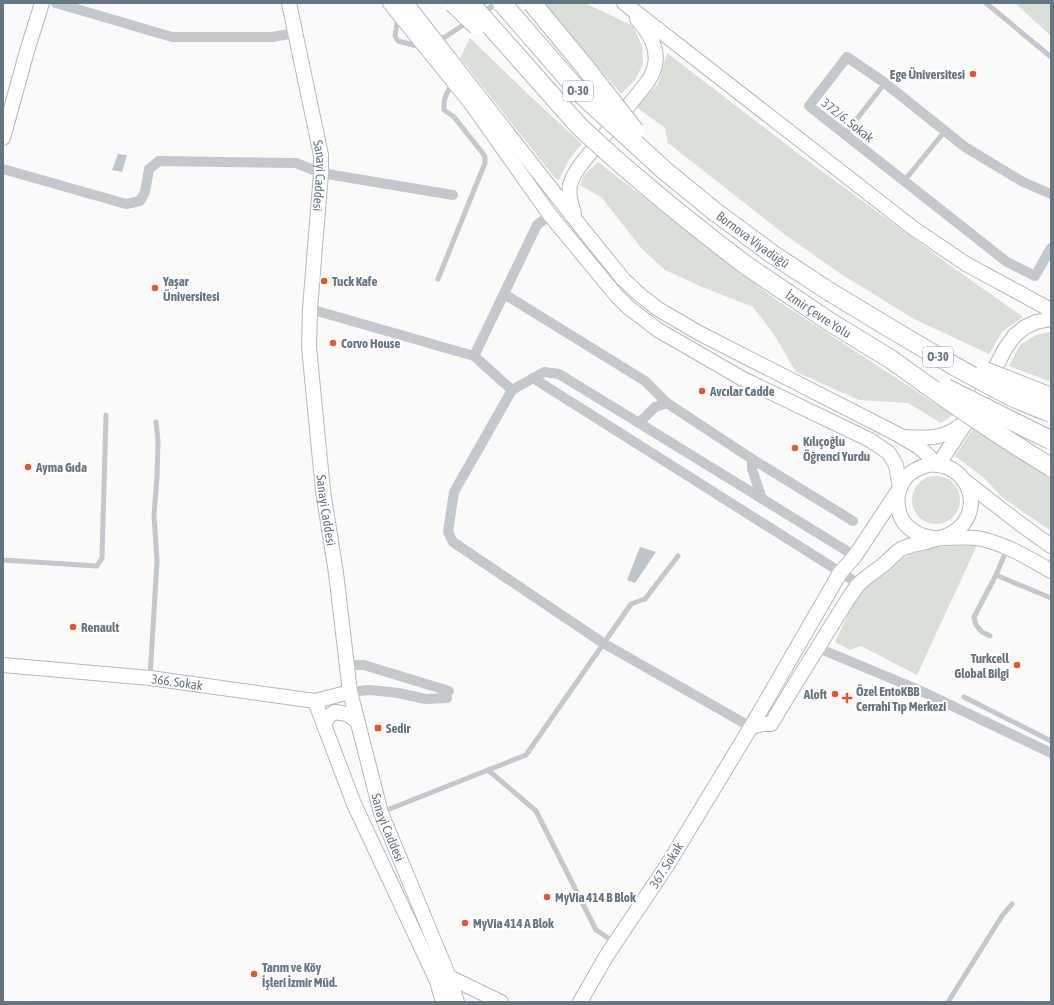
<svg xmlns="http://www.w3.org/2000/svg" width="1054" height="1005" viewBox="0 0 1054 1005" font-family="'Asap Condensed',sans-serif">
<rect width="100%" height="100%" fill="#fafaf8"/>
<g fill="#dadfd7">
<path d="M544,3H585L633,26L642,46L643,64L635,80L621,94Z"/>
<path d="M1015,3H1051V36Z"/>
<path d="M470,38L530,96L582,144L570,158L559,180L555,178L460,58Z"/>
<path d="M667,53L800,155L951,266L1023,317L1002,332L989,354L914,319L841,274L784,234L668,143L665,128L636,107L658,84Z"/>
<path d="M598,162L775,299L953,415L941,423L908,403L859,400L796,372L773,333L753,307L702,287L665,270L642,249L602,198L580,185L584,175Z"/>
<path d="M1051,332V382L1009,366L1020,345L1036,335Z"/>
<path d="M974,427L1051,473V531L1003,498L984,478L955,456Z"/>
<circle cx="936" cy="500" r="24"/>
<path d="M977,545L917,675L861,646L850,650L835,642L859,591L880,572L910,554L936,547Z"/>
</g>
<g fill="#bbc7cb">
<path d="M118,154L127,155L122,172L112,170Z"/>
<path d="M640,547L656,552L635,583L627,580Z"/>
</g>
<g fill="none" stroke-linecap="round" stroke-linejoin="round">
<defs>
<g id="secondary">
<path id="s1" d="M289,3L321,155V173L310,309L309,347L323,491L336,573L350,692L381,813L449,977L457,1002"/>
<path d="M390,3L470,102L550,215L616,295L628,307L658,330L743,379L870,440L889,453L896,465L900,488L855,556L840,573L751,727L668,864L607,955L580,1002"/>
<path d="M406,3L581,227L623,279L640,295L658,309L699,333L897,434L919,447L938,465"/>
<path d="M624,3L913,228L966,264L1051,310"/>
<path d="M3,138L27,51L42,3"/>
<path d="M574,213C566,191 568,181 582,163L646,84C664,60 655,39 637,19"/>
<path d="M903,437C925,438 945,440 962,424"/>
<path d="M938,465L971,415L1005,349L1015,335L1025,327L1036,322L1051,319"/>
<path d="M965,481L1019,523L1051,546"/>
<path id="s2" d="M3,665L150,678L315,701L350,692"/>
<path d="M315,701L354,804L437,981L443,1002"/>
<path d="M324,725L329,716L335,712L347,714L357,721"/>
<path d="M751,727L763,724H771C790,692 810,660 830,628C836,618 842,609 848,599C851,595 854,590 857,586C864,578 874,572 883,565C889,560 895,553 901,549C905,547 909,546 913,545C933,540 959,537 968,516C977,494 963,469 939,465C928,463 917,468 908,475C900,483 896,495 898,506C899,514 902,522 908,527C930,547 956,533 982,539C1007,545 1029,558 1051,571"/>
<path d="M445,978L449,977L501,1002"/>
</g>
<g id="highway">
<path id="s3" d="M664,170L714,211L775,256L830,292"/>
<path id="s4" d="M747,266L830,322L892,360"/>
</g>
</defs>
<use href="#secondary" stroke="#b3babf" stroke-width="16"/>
<use href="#highway" stroke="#b4b9bd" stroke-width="20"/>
<g stroke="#c3c8cc" stroke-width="5">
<path d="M986,3L1051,57"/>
<path d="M483,12L498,3"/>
<path d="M398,16L395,36L398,41L421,47"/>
<path d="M437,39L445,37L468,22"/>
<path d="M845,134L885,83"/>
<path d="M904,181L945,131"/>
<path d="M438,279L485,163V157L481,151L454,117L444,110C443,100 446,91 454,84"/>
<path d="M3,560L97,566L102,558L106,415"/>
<path d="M996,575L1007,549"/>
<path d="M990,636L982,632L976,625L974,617L996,575L1051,598"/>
<path d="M150,677L157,561L154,515L157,477L158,441L156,422"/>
<path d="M964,697L1051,741"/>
<path d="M488,770L536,811L596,930L614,942"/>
<path d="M382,812L526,755L631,604L645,599L678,556"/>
<path d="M948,1002L1002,916L1012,904"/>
</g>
<g stroke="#c3c8cc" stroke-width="10">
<path d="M56,3L172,37H272L295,33"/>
<path d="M3,169L126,204L140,201L145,192L149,169L159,161L296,163L321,173L453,195"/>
<path d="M1051,194L1023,182L965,147L885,83L847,57L809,106L1007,262L1035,276L1051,248"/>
<path d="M504,294L645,381L667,403L752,459L853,521"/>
<path d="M310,309L474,356L512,390"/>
<path d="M474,356L537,225L550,215"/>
<path d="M533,378L859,584"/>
<path d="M639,423L655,407L667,403"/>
<path d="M752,459V469L762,499"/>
<path d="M818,648L919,690L1051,753"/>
<path d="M347,665H364L449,691"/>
<path d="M350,692L369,690L380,691L398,693L426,699L447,698"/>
<path d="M751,727L603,643L453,542L448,532L454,492L512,390L544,372L559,374L639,423L855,556"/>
</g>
<use href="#secondary" stroke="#fff" stroke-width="14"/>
<use href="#highway" stroke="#fff" stroke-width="18"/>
<defs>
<g id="highway-bridge">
<path d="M453,3L477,26"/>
<path d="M470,3L579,126C632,176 689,222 747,266"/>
<path d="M502,3L581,94L664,170"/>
<path d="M532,3L585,67L635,131"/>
<path d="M830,292C890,328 949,365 1012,397C1025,403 1038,408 1051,413"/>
<path d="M892,360C944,398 996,434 1051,467"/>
<path d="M985,371L1051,397"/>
<path d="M946,388L1032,431L1051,440"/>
</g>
</defs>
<use href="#highway-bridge" stroke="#b4b9bd" stroke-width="20" stroke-linecap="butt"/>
<use href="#highway-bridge" stroke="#fff" stroke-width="18"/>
</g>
<g fill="#e4572e" stroke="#fff" stroke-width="1.5">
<circle cx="973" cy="74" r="4"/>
<circle cx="324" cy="281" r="4"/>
<circle cx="155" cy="288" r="4"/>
<circle cx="333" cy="343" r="4"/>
<circle cx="702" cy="391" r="4"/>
<circle cx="795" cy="448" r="4"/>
<circle cx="28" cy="467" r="4"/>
<circle cx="73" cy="627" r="4"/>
<circle cx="1017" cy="665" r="4"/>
<circle cx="835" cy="694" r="4"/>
<path d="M845 692h4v4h4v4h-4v4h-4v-4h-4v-4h4z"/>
<rect x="374" y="724" width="8" height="8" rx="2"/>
<circle cx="547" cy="897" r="4"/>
<circle cx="465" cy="923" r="4"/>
<circle cx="254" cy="974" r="4"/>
</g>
<g text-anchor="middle" stroke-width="4" stroke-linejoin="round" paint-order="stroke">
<g fill="#fff" stroke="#939fa8" stroke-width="1">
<rect x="563" y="81" width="30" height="20" rx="3"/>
<rect x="923" y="347" width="30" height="20" rx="3"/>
</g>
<g font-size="12" font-weight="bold" fill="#657683">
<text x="578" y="95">O-30</text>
<text x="938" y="361">O-30</text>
</g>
<g font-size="13" font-weight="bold" fill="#657683" stroke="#fff" text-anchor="start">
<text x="965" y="79" text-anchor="end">Ege Üniversitesi</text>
<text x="163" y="286">Yaşar<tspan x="163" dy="15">Üniversitesi</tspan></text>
<text x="332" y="286">Tuck Kafe</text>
<text x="341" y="348">Corvo House</text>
<text x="710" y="396">Avcılar Cadde</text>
<text x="803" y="446">Kılıçoğlu<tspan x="803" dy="15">Öğrenci Yurdu</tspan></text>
<text x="36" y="472">Ayma Gıda</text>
<text x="81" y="632">Renault</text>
<text x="1009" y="663" text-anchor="end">Turkcell<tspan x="1009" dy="15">Global Bilgi</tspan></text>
<text x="856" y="696">Özel EntoKBB<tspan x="856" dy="15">Cerrahi Tıp Merkezi</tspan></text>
<text x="827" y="699" text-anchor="end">Aloft</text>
<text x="386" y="733">Sedir</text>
<text x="555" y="902">MyVia 414 B Blok</text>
<text x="473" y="928">MyVia 414 A Blok</text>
<text x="262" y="972">Tarım ve Köy<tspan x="262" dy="15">İşleri İzmir Müd.</tspan></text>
</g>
<g font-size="13" fill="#657683" stroke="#fff">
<text transform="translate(848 120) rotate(38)" y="5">372/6. Sokak</text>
<text dy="5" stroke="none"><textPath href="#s1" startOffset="176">Sanayi Caddesi</textPath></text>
<text dy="5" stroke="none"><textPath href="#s3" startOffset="113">Bornova Viyadüğü</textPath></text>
<text dy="5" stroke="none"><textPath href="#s4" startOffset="86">İzmir Çevre Yolu</textPath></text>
<text dy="5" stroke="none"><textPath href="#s1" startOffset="512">Sanayi Caddesi</textPath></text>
<text dy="5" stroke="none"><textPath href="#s2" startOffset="175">366. Sokak</textPath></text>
<text dy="5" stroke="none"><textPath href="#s1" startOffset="836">Sanayi Caddesi</textPath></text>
<text transform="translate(666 865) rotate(-58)" y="5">367. Sokak</text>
</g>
</g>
<rect width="1054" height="1005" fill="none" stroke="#657683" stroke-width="8"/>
</svg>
